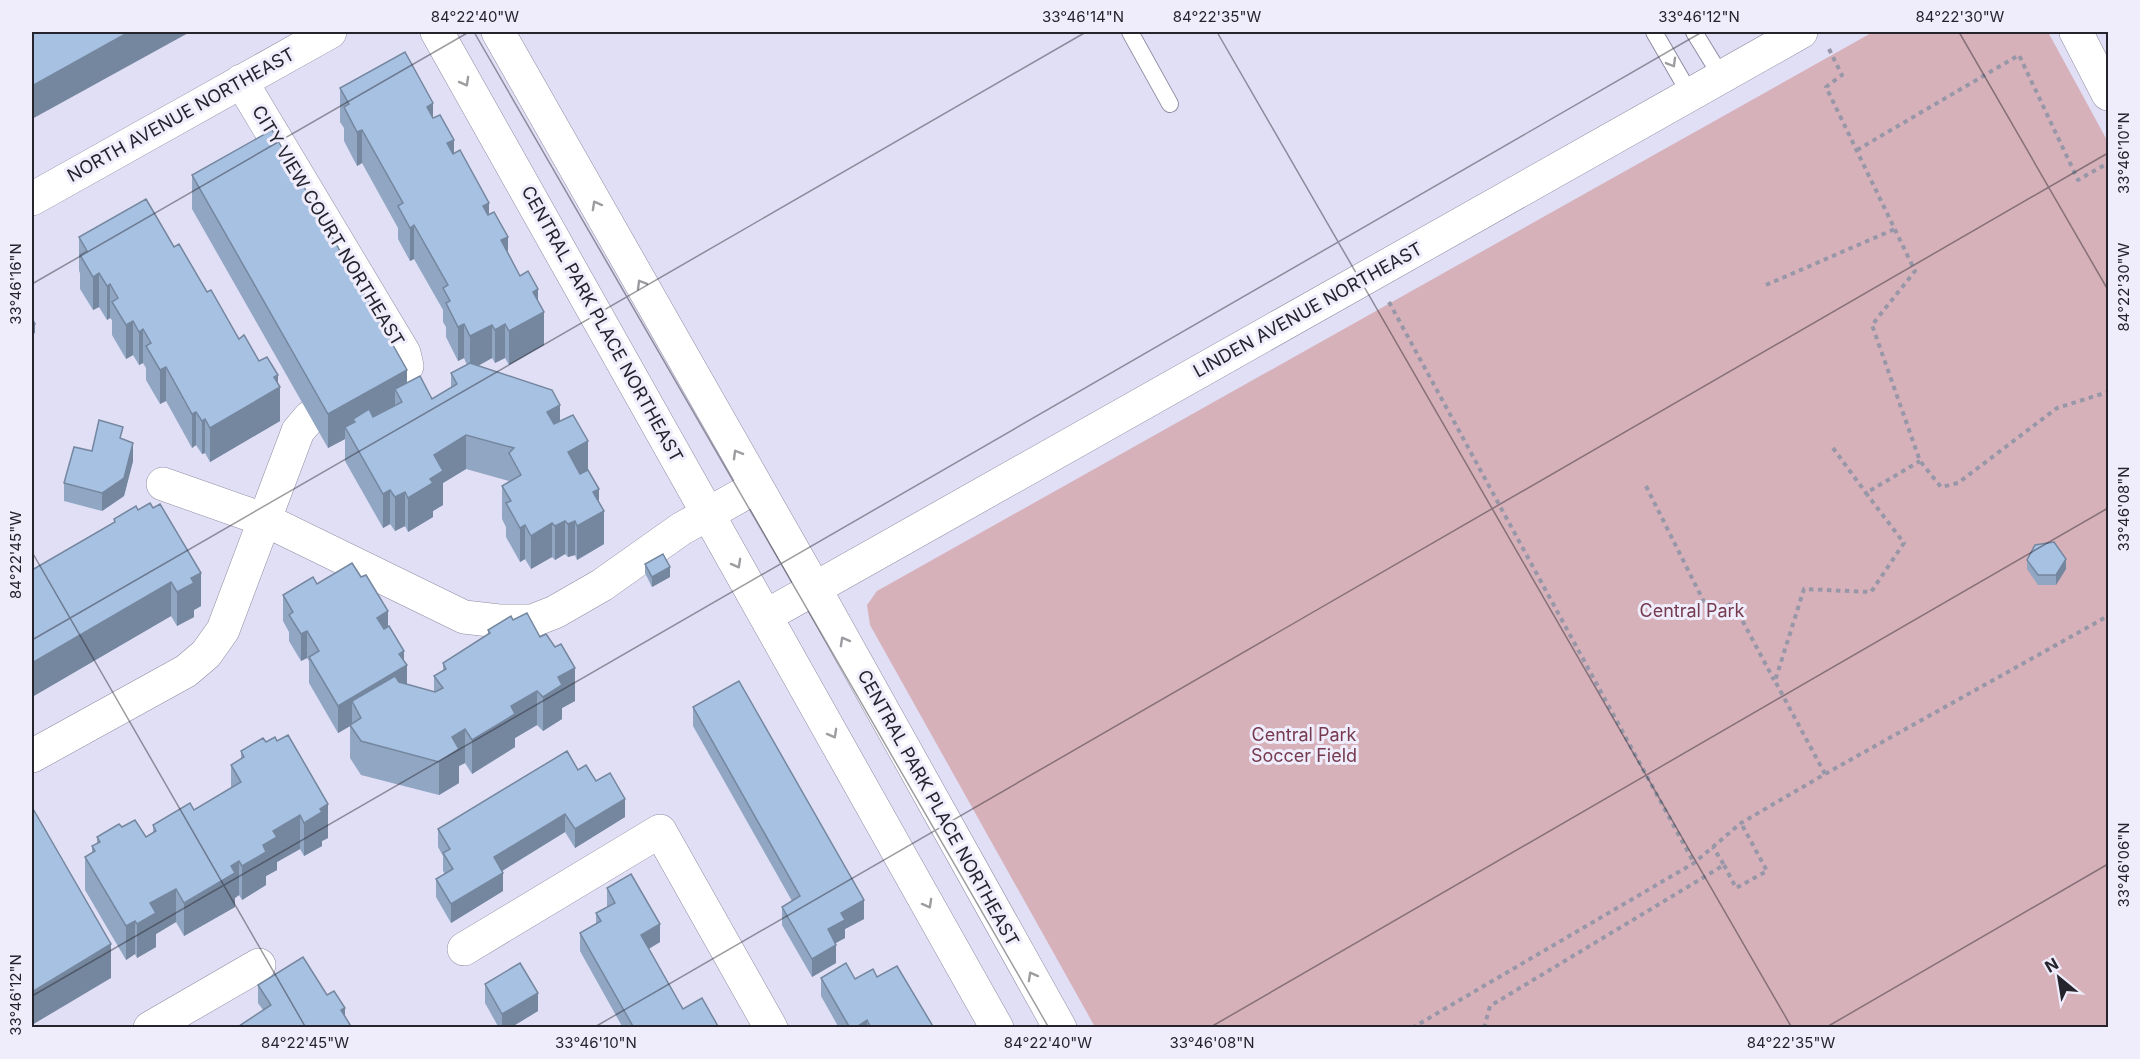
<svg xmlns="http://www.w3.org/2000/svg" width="2140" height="1059" viewBox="0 0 2140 1059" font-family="Inter,sans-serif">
<rect width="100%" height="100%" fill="#e1dff6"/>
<path fill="#d6b1ba" d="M1873,32H2048L2108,142V1027H1095L870,625L867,605L877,591Z"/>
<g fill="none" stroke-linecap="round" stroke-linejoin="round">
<defs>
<g id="lane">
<path d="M1130,32L1170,104"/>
<path d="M1654,32L1690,94"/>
<path d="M1694,32L1721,76"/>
</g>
<g id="street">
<path d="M437,32L997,1028"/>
<path d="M498,32L815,589L1060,1028"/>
<path d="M2076,32L2108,94"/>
<path d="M163,484L265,520L464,617L499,621H532L555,612L602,585L681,529L756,487"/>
<path d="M766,616L1801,32"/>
<path d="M32,756L186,671L206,654L223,630L298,431L310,417L407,366L404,353L241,81"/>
<path d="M464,949L660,831L771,1028"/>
<path d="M150,1028L259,965"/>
</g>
<path id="secondary" d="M32,199L330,32"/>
</defs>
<use href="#lane" stroke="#8f8ca2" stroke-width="18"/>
<use href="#street" stroke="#8f8ca2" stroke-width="34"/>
<use href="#secondary" stroke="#8f8ca2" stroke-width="34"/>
<g stroke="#9897a8" stroke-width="4" stroke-dasharray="4.5 4.5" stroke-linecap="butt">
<path d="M1829,49L1842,75L1826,87L1915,271L1872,325L1920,461L1941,487L1958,483L2057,408L2108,392"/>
<path d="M1857,150L2019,55L2078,180L2108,163"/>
<path d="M1766,285L1895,229"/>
<path d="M1389,302L1694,863"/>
<path d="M1833,448L1866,493"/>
<path d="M1646,486L1710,614L1733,603L1774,680"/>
<path d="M1825,774L1775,681L1804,589L1871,592L1904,543L1866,493L1920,461"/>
<path d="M1724,865L1736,888L1767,871L1741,823"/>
<path d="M1412,1028L1694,863L1741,823L1825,774L2108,616"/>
<path d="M1484,1028L1490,1006L1724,865L1713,847"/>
</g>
<use href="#lane" stroke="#fff" stroke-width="16"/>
<use href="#street" stroke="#fff" stroke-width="33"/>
<use href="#secondary" stroke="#fff" stroke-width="33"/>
</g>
<g fill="#90a6c3">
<path d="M340,88L433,118L454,153L489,215L520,276L538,301L544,345L509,365L505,358L495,363L492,358L478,366L560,421L588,470L599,502L604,544L577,560L575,555L568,557L565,554L555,560L552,557L531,569L525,559L520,562L506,537V527L502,519V486L509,481L466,469L443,483V505L433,511V517L408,532L405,526L395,531L390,524L383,528L345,461V439L328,448L192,209V175L407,382L432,399L451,388V373L467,365L464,358L458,361L446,337V327L443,322V310L414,259L410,261L398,239V228L362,163L357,166L344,141V128L340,122Z"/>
<path d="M79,237L174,247L239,339L278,383L280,421L210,462L205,453L202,454L196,445L192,448L166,401L160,404L146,380V368L143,363L139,365L133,355L126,359L112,335V320L110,318L107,320L99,307L93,310L80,289V273L79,271Z"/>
<path d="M123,439L133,461L124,496L102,511L64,501V483L92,451Z"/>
<path d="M114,519L201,606L194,610V617L177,626L171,616L32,697V570L114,522Z"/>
<path d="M2027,560L2066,569L2056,585H2038L2027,569Z"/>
<path d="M645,564L670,577L652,587L645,573Z"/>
<path d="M317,584L388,627L404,661L407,684L434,692V676L443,671V663L488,635V630L513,620L575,701L562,708V719L543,731L537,725L515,738V747L472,774L465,763L459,766V783L439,795L361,775L350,758V726L338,733L309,683V661L307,658L301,661L289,641V632L283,621V595Z"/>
<path d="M693,707L864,919L845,929V938L836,943V963L812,977L782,925V907L792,901L693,726Z"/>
<path d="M266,742L328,838L322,841V846L304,856L300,849L277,862V870L266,876V885L242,900L239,895L235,898V907L184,936L176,922L156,934V947L137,958L135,954L126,960L85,890V857L92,853V846L97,844V837L122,827L146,837L153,833V825L194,810L231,788V765L241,759V751Z"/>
<path d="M578,770L596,781L625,817L575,848L565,832L502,871L503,891L451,923L436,897V879L445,874L443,871V856L438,847V829Z"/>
<path d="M607,888L660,942L649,949L683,1009L719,1028H623L580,951V933L596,924V913L607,908Z"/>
<path d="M877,977L934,1028H839L821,996V978L855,979Z"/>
<path d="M485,984L538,1011L510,1028H499L485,1003Z"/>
<path d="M258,985L327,995L345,1017L263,1010L258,1003Z"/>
</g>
<g fill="#75879f">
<path d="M129,32H190L32,119V86Z"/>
<path d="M433,103V137L427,107Z"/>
<path d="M362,130V163L357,166V132Z"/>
<path d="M454,140V173L447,143Z"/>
<path d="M489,203V237L483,206Z"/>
<path d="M414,225V259L410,261V228Z"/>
<path d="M508,237V270L501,240Z"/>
<path d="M99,273V307L93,310V277Z"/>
<path d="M110,284V318L107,320V286Z"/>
<path d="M538,289V315L544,312V345L509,365V331L533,292Z"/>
<path d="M133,321V355L126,359V325Z"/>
<path d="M35,324V333L32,335V326Z"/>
<path d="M464,324V358L458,361V327Z"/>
<path d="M505,324V358L495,363V330Z"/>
<path d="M492,325V358L470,370V336Z"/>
<path d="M143,329V363L139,365V332Z"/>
<path d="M166,367V401L160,404V370Z"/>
<path d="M407,370V404L402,402L395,389V411L355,422L353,419V434L345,427V439L328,448V414Z"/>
<path d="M278,375V389L280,387V421L210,462V428Z"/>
<path d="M560,405V439L547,412Z"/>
<path d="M196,412V445L192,448V414Z"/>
<path d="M205,419V453L202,454V421Z"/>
<path d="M466,435V469L443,483V505L433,511V517L408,532V498L430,479L434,455Z"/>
<path d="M588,441V475L568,485V452Z"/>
<path d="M133,443V461L124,496L102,511V493Z"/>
<path d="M599,489V514L604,511V544L577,560V526L593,492Z"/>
<path d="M390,490V524L383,528V494Z"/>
<path d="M405,492V526L395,531V497Z"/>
<path d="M565,521V554L555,560V526Z"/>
<path d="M575,521V555L568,557V524Z"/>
<path d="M552,523V557L531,569V536Z"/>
<path d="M525,525V559L520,562V528Z"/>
<path d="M2066,559V569L2056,585V575Z"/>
<path d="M670,567V577L652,587V577Z"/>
<path d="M201,573V606L194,610V617L177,626V592L191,578Z"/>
<path d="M171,582V616L32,697V663Z"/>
<path d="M388,611V637L377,618Z"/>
<path d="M307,631V658L301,661V634Z"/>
<path d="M404,651V667L407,665V692L361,718L352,701V725L338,733V706Z"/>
<path d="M575,668V701L562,708V719L543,731V697L558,677Z"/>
<path d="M537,691V725L515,738V747L472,774V740L511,706Z"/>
<path d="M465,729V763L459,766V783L439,795V762L452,737Z"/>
<path d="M625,799V817L575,848V829Z"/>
<path d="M328,804V838L322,841V846L304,856V823L320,809Z"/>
<path d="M565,814V832L494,876V857Z"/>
<path d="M300,815V849L277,862V870L266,876V885L242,900V866L273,831Z"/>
<path d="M239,861V895L235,898V907L184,936V903L231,866Z"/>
<path d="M503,873V891L451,923V904Z"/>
<path d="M176,889V922L156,934V947L137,958V924L150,903Z"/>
<path d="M864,900V919L845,929V938L828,947V929L841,913Z"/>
<path d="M135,921V954L126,960V926Z"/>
<path d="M660,924V942L641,953V935Z"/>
<path d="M111,944V978L32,1025V992Z"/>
<path d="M836,945V963L812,977V959Z"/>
<path d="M538,993V1011L510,1028H502V1014Z"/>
<path d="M345,1008V1026L341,1010Z"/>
<path d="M867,1020V1028H855Z"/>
</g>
<g fill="#a7c1e3" stroke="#75879f" stroke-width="1.5">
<path d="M32,32H129L32,86Z"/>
<path d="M405,52L433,103L427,107L433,118L440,115L454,140L447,143L453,154L460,150L489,203L483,206L488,215L494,212L508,237L501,240L520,276L528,271L538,289L533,292L544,312L509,331L505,324L495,330L492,325L470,336L464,324L458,327L446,303L450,301L443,288L448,285L414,225L410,228L398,206L403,203L362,130L357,132L344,107L349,104L340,88Z"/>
<path d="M272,130L407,370L328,414L192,175Z"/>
<path d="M146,199L174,247L179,244L207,292L211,290L239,339L244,335L259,361L267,357L278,375L274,377L280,387L210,428L205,419L202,421L196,412L192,414L166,367L160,370L146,346L151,343L143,329L139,332L133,321L126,325L112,302L118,298L110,284L107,286L99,273L93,277L80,255L87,251L79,237Z"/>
<path d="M32,318L35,324L32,326Z"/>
<path d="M470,363L552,390L560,405L547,412L554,424L573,415L588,441L568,452L580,474L588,470L599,489L593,492L604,511L577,526L575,521L568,524L565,521L555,526L552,523L531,536L525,525L520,528L506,503L511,501L502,486L521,475L509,453L514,448L466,435L434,455L443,471L430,479L433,483L408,498L405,492L395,497L390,490L383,494L345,427L355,422L353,419L369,409L373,417L402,402L395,389L420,376L432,399L457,384L451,373Z"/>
<path d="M99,420L123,427L120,438L133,443L124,478L102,493L64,483L74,447L92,451Z"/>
<path d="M150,503L153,508L160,504L201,573L191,578L194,583L177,592L171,582L32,663V570L115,522L114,519L136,506L138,510Z"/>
<path d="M2054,542L2066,559L2056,575H2038L2027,560L2035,545Z"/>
<path d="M663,554L670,567L652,577L645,564Z"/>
<path d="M352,563L361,577L366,575L388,611L377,618L384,629L389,626L404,651L399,654L407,665L338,706L309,657L319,651L307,631L301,634L289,615L293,612L283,595L313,577L317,584Z"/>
<path d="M527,613L540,637L546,634L555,647L561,644L575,668L558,677L562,685L543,697L537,691L511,706L515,714L472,740L465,729L452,737L459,749L439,762L361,741L350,725L361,718L352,701L395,676L399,682L435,692L443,688L434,676L446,669L443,663L490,633L488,630L511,616L513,620Z"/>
<path d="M739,681L864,900L841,913L845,920L828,929L836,945L812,959L782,907L800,896L693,707Z"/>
<path d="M288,735L328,804L320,809L322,812L304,823L300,815L273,831L277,837L263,845L266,852L242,866L239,861L231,866L235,873L184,903L176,889L150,903L156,913L137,924L135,921L126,926L85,857L95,851L92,846L100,842L97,837L119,824L122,827L135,820L146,837L156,831L153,825L190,803L194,810L241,782L231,765L244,757L241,751L263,738L266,742L275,737L277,741Z"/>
<path d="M567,751L578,770L586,765L596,781L610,773L625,799L575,829L565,814L494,857L503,873L451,904L436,879L453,869L443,853L450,849L438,829Z"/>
<path d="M32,807L111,944L32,992Z"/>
<path d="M631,874L660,924L641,935L683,1009L702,998L719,1028H634L580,933L601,921L596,913L615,903L607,888Z"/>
<path d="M303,957L327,995L334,991L345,1008L341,1010L352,1028H236L271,1005L258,985Z"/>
<path d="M520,963L538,993L502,1014L485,984Z"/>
<path d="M846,963L855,979L873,969L877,977L897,966L934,1028H871L867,1020L855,1028H850L821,978Z"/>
</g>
<defs><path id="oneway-chevron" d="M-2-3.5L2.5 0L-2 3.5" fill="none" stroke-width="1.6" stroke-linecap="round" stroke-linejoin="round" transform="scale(1.5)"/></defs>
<g stroke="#9d9ca0">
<use href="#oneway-chevron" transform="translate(1672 63) rotate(60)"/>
<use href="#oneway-chevron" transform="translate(465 82) rotate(61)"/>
<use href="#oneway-chevron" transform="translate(596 205) rotate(-119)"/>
<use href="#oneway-chevron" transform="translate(641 284) rotate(-120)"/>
<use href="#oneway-chevron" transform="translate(737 454) rotate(-120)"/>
<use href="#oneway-chevron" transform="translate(737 564) rotate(61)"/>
<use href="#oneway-chevron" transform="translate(844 641) rotate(-119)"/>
<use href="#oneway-chevron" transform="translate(833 734) rotate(61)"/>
<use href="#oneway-chevron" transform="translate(928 904) rotate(61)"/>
<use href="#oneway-chevron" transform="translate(1032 976) rotate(-119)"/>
</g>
<path fill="none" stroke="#25242d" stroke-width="1.5" stroke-opacity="0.45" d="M474,32L1049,1028M1217,32L1792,1028M1959,32L2108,290M32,284L469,32M32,552L306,1028M32,640L1086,32M32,996L1702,32M593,1028L2108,153M1209,1028L2108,508M1825,1028L2108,864"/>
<g text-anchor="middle" stroke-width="6" stroke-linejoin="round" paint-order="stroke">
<g font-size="18" fill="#25242d" stroke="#efedfc">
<text transform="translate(181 115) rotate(-29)" y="6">NORTH AVENUE NORTHEAST</text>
<text transform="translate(328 226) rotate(59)" y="6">CITY VIEW COURT NORTHEAST</text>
<text transform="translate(1308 310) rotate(-29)" y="6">LINDEN AVENUE NORTHEAST</text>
<text transform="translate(602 324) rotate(61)" y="6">CENTRAL PARK PLACE NORTHEAST</text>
<text transform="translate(938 808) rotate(61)" y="6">CENTRAL PARK PLACE NORTHEAST</text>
</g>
<g font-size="18" fill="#763a4e" stroke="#efedfc">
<text x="1692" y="617">Central Park</text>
<text x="1304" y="741">Central Park<tspan x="1304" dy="21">Soccer Field</tspan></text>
</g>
</g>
<rect width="2140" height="1059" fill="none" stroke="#efedfc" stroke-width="66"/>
<g transform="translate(2059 978) rotate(330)" stroke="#efedfc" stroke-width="4.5" paint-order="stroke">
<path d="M0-4.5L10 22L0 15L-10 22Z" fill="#25242d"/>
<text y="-9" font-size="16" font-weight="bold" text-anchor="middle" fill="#25242d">N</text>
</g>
<rect x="33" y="33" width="2074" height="993" fill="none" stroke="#25242d" stroke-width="2"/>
<g font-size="15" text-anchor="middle" fill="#25242d">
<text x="475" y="22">84°22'40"W</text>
<text x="1083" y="22">33°46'14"N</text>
<text x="1217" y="22">84°22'35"W</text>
<text x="1699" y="22">33°46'12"N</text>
<text x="1960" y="22">84°22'30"W</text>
<text transform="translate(2124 153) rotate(-90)" y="5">33°46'10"N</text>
<text transform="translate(16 284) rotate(-90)" y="5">33°46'16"N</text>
<text transform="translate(2124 287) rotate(-90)" y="5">84°22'30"W</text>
<text transform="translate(2124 509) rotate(-90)" y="5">33°46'08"N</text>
<text transform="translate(16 555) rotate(-90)" y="5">84°22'45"W</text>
<text transform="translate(2124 865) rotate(-90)" y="5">33°46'06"N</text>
<text transform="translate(16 995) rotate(-90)" y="5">33°46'12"N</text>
<text x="305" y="1048">84°22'45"W</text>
<text x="596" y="1048">33°46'10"N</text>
<text x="1048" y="1048">84°22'40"W</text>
<text x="1212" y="1048">33°46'08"N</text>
<text x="1791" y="1048">84°22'35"W</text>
</g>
</svg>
